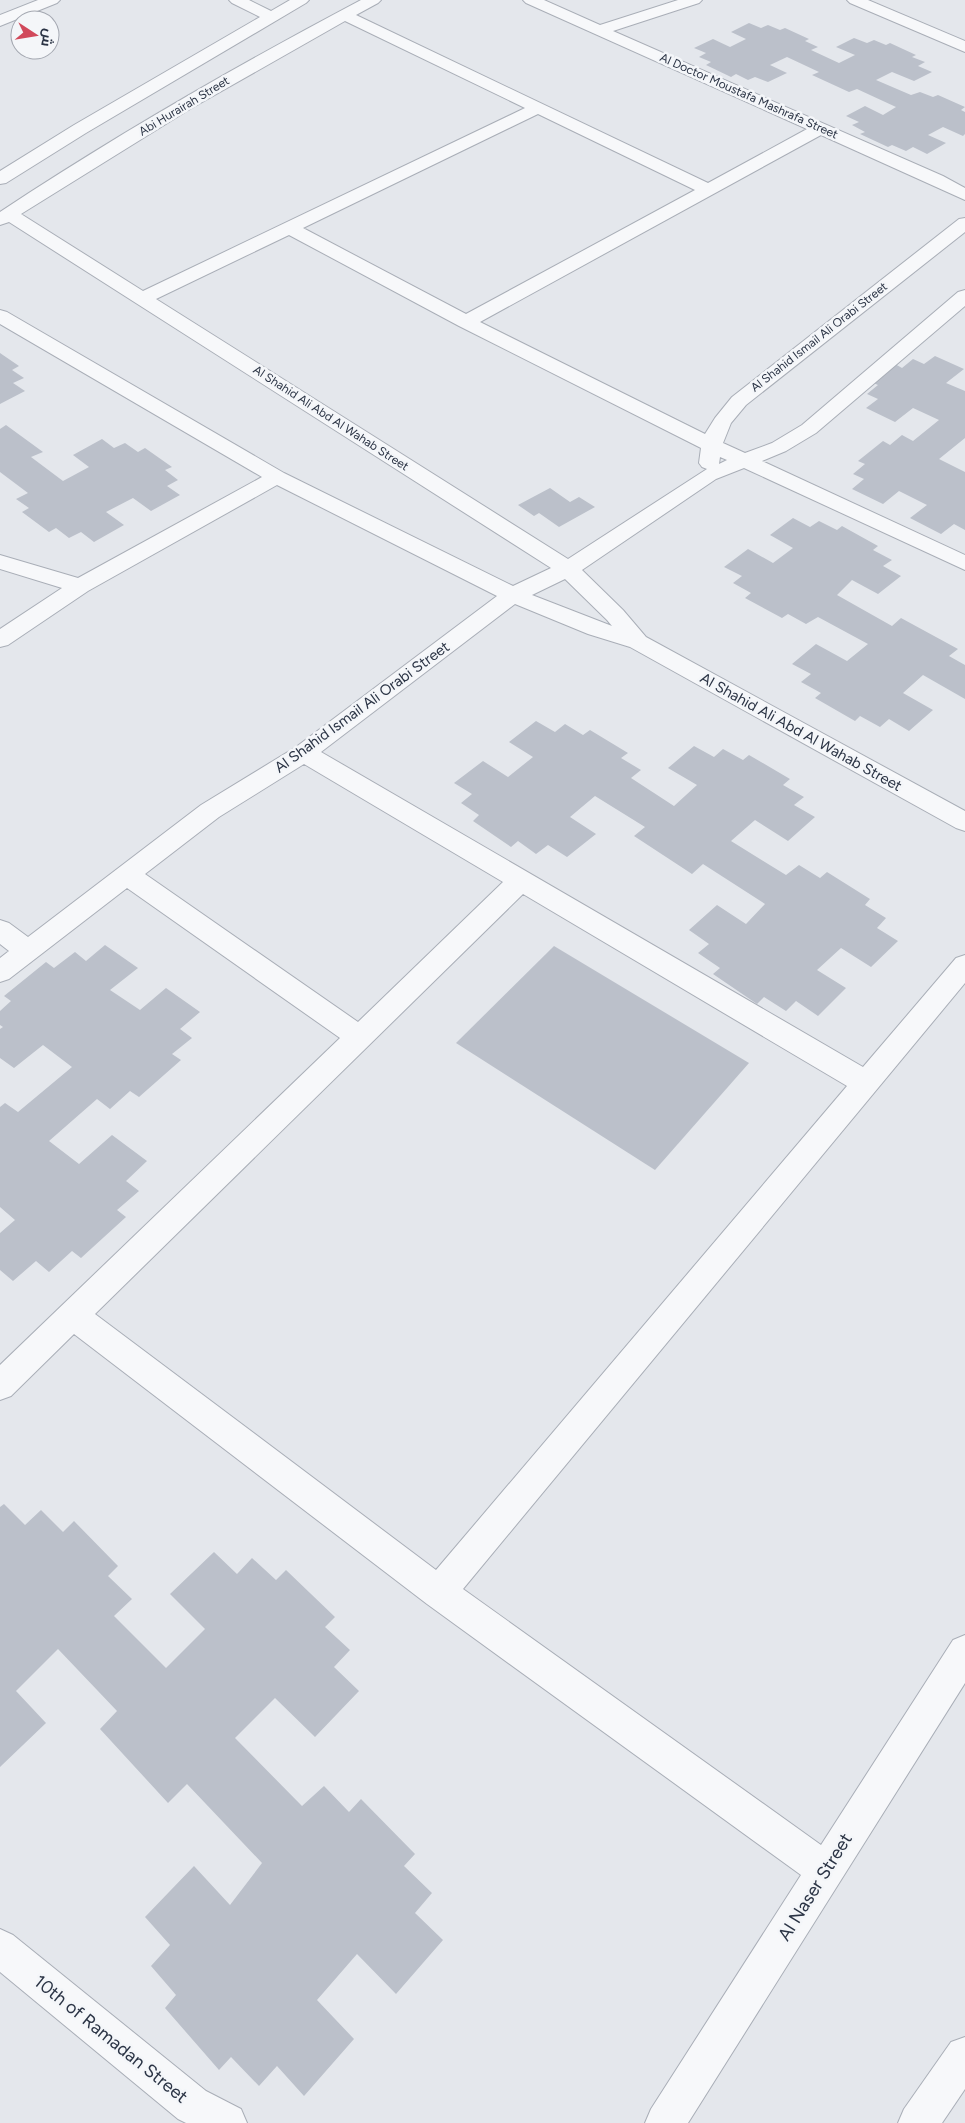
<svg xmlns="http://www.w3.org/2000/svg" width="965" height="2123" viewBox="0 0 965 2123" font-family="Figtree,Cairo,sans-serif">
<rect width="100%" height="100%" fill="#e4e7ec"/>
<g fill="#bbc0ca">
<path d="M749,23L761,28L768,25L780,30L785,28L809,39L805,41L818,47L811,50L839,63L855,55L836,47L854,38L867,43L874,40L886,45L890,43L916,55L912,57L925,62L918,66L932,72L914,81L892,72L876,80L911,95L920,92L933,97L938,95L965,107L961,110L965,112V134L963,136L943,127L928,135L946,143L927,154L913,147L906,151L892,145L888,147L860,134L865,132L852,125L859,122L846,116L865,106L883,115L896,107L857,89L849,92L812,75L819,72L787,57L770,65L787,73L768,82L755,77L748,80L736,74L731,77L706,65L711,62L699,57L706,53L694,48L713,39L730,47L746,39L731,32Z"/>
<path d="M0,353L19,366L12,370L24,378L13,383L25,391L0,404Z"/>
<path d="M935,356L964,369L946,383L965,391V438L939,459L965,472V530L954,524L941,534L910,518L927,505L899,491L883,504L852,489L864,479L853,474L865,464L858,461L883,441L890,445L902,435L913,441L939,420L913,408L895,422L866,408L878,399L867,394L878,385L871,382L895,364L902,368L913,359L924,364Z"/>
<path d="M6,425L43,452L31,457L63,481L89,467L73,455L102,439L114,448L125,443L138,452L145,448L172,467L165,470L178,480L167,486L180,495L151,511L133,498L106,512L124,525L94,542L81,532L69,538L56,528L49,532L22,512L29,508L16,499L28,493L0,472V429Z"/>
<path d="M550,488L570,502L579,497L595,507L559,527L539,513L534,516L518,505Z"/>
<path d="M793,518L810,527L819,521L837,530L842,526L878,546L873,550L892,560L883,566L901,576L878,594L852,580L837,595L892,626L901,618L958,649L949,656L965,665V699L923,675L903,693L933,710L909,731L889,719L880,727L860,716L855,721L815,698L821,693L801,682L811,674L792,664L816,644L847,661L868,644L818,617L806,624L788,614L782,618L745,598L751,593L733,583L742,576L724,567L748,549L773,563L793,548L770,535Z"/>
<path d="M536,721L555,732L565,724L583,735L590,730L628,753L621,758L641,770L631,778L674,806L697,785L668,768L694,746L714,757L723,749L743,760L749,755L790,779L783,785L804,797L794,805L815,817L788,841L755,820L731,841L786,875L799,865L820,878L827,872L870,899L865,905L886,918L877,928L898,941L871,967L841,948L817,970L846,988L818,1016L796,1001L786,1011L764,997L757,1004L713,974L720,968L698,953L709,944L689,930L717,905L746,924L765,904L703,864L692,874L634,836L645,827L595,796L570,817L596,834L567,857L548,845L536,854L518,841L511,847L473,821L479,815L461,803L472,794L454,783L483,761L508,777L533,757L509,742Z"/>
<path d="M105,945L138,968L110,990L140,1010L166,988L200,1012L180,1029L192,1038L172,1054L181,1060L139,1097L130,1091L110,1109L97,1099L49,1141L79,1164L112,1135L147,1161L126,1181L139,1191L117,1210L126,1217L81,1258L72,1251L49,1272L36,1261L13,1281L0,1270V1233L15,1220L0,1207V1107L5,1103L18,1112L72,1067L43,1045L14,1068L0,1058V1029L3,1027L0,1025V1011L11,1001L4,996L46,962L54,968L75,952L86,961Z"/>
<path d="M554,946L749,1063L655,1170L456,1043Z"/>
<path d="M4,1504L25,1525L41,1510L63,1532L74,1521L118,1566L108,1576L132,1599L114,1616L166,1668L205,1629L170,1594L214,1552L237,1574L252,1558L276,1580L286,1570L335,1617L325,1627L350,1650L334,1667L359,1691L315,1737L275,1698L235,1738L302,1806L324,1786L349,1812L361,1799L415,1854L404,1866L432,1893L415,1913L443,1940L396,1994L357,1954L317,2000L354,2039L304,2096L277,2066L259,2086L231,2057L219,2070L165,2008L176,1995L151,1966L170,1945L145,1917L194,1866L230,1905L262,1863L187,1784L168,1803L100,1729L117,1711L58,1649L16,1691L46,1723L0,1767V1507Z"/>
</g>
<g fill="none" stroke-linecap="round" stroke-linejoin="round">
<defs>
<g id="minor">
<path d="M38,0H60L57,3L0,26V15Z"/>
<path d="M229,0H249L271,11L290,0H309L306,3L86,133L6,183L0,184V171L74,125L260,17L232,3Z"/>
<path d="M361,0H381L378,3L356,15L708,183L807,129L526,3L523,0H544L600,25L678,0H702L699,3L613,31L943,176L965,188V200L821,135L480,322L705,434L715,418L732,397L959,219L965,218V232L746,405L731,423L723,443L745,453L772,443L802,425L958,292L965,290V306L816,433L786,451L762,461L965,555V570L744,468L716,479L582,570L623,610L646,637L965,811V831L956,828L630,647L588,634L515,604L321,752L863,1067L956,958L965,955V983L463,1589L821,1845L953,1640L965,1635V1683L688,2123H645L651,2109L801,1875L427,1604L74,1334L11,1396L0,1400V1365L340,1038L127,888L9,979L0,982V958L9,951L0,944V920L9,923L28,937L201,805L296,747L497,596L277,485L88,591L8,645L0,647V629L62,588L0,569V555L78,578L262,477L0,324V310L7,312L284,473L513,586L551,568L9,222L0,225V212C116,135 238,65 361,0ZM345,21L525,108L143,291L21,214L190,109ZM538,114L695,190L466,314L303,228ZM289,235L459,326L701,448L699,463L702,467L707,469L568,559L156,299ZM720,457L727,460L719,464ZM565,579L607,620L612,626L532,595ZM304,764L503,882L358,1022L145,874L219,817ZM523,894L847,1086L436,1570L95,1314Z"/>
<path d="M847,0H868L965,41V52L850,3Z"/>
<path d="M0,1929L13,1935L206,2091L241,2109L247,2123H186L178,2119L0,1972Z"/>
<path d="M965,2037V2089L942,2123H898L904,2109L951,2042Z"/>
</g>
</defs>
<use href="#minor" stroke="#a9aeb7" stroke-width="2"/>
<use href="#minor" fill="#f7f8fa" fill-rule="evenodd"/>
</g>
<g text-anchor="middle" stroke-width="5" stroke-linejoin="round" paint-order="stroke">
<g font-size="12" fill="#2b3445" stroke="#f4f6f9">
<text transform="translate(749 96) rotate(24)" y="4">Al Doctor Moustafa Mashrafa Street</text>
<text transform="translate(184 106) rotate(-31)" y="4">Abi Hurairah Street</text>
<text transform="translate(819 337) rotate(-38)" y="4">Al Shahid Ismail Ali Orabi Street</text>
<text transform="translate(331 418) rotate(33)" y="4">Al Shahid Ali Abd Al Wahab Street</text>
</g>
<g font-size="15" fill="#2b3445" stroke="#f4f6f9">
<text transform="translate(362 707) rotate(-36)" y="5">Al Shahid Ismail Ali Orabi Street</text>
<text transform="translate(801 732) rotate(29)" y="5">Al Shahid Ali Abd Al Wahab Street</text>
</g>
<g font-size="18" fill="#2b3445" stroke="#f4f6f9">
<text transform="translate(815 1887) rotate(-58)" y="6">Al Naser Street</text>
<text transform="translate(111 2039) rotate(39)" y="6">10th of Ramadan Street</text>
</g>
</g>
<g transform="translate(35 35) rotate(102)"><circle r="24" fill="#f4f6f9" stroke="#a4a8b1"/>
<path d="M0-4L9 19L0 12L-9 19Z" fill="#d1495b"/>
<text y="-8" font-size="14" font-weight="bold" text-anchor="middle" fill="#2b3445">ش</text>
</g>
</svg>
